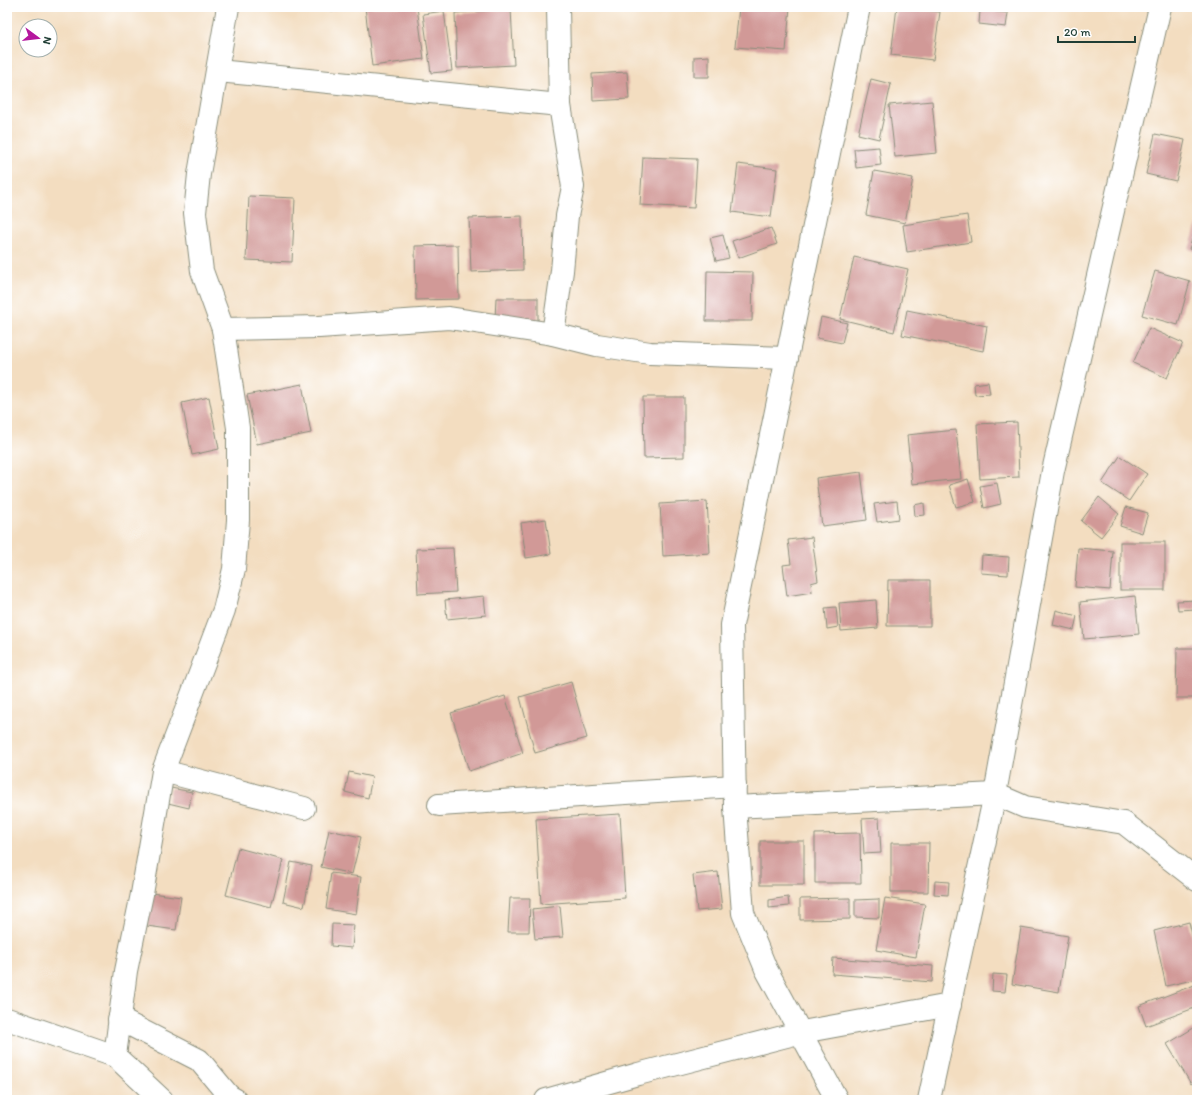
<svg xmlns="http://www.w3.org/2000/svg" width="1204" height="1107" viewBox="0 0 1204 1107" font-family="Itim,sans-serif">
<rect width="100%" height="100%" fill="#fff"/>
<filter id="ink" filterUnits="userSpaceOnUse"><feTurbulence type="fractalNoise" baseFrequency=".025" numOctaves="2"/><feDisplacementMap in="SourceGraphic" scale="8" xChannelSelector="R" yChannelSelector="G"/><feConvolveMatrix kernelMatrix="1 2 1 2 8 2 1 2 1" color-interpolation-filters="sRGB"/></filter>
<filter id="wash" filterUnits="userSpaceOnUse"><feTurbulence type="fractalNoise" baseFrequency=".012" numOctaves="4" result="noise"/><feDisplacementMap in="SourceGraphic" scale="16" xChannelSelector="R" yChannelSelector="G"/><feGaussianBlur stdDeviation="0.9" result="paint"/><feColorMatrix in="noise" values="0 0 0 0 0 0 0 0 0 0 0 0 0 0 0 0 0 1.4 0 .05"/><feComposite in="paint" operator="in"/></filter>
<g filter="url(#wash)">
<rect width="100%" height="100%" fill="#f3ddc0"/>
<g id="blocks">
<g fill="#d19997">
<path d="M300,7H335L334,11Z"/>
<path d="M365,7H417L424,59L372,66Z"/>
<path d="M739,7H790L786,51L735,47Z"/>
<path d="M897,7L940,12L933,60L891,55Z"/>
<path d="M511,9L514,65L457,68L455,13Z"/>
<path d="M980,10L1008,13L1006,27L979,24Z"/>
<path d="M444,11L452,71L431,73L423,14Z"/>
<path d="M709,56V77H694V57Z"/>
<path d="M627,72L629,99L593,101L592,74Z"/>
<path d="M871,79L891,84L879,139L858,134Z"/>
<path d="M932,101L937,153L895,157L889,105Z"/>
<path d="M1155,134L1185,140L1176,181L1146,174Z"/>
<path d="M879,147L881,165L856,168L854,149Z"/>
<path d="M643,157L697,159L694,208L640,205Z"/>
<path d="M738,164L777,169L771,217L732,212Z"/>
<path d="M874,171L913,178L905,223L866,215Z"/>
<path d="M249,196L295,198L292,262L246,260Z"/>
<path d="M967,215L971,242L907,252L903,225Z"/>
<path d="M522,216L523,270L471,272L469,218Z"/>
<path d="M1197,224V252L1189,249Z"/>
<path d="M771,228L777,244L738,258L732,241Z"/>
<path d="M723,235L729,258L716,261L710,238Z"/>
<path d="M458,245L459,299L416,300L415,246Z"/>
<path d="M854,257L908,269L894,332L840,319Z"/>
<path d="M707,271L753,272L752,321H706Z"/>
<path d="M1155,271L1190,281L1178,325L1142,315Z"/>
<path d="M496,298H538V320L495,319Z"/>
<path d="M907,310L987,326L983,351L902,335Z"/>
<path d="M821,317L847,323L842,343L817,338Z"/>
<path d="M1149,328L1183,343L1167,378L1133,363Z"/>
<path d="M988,382L990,394L975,395L974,384Z"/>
<path d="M302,384L311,433L257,444L247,395Z"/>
<path d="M209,397L219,449L192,455L182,403Z"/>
<path d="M643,397H684V457L644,458Z"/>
<path d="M1017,422L1019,477L980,479L977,424Z"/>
<path d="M956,430L961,479L912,484L907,435Z"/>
<path d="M1120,456L1147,474L1129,501L1102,483Z"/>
<path d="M861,472L867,520L822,526L816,478Z"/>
<path d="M968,479L975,502L956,507L949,485Z"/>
<path d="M997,483L1001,504L984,508L980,486Z"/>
<path d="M1099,497L1119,514L1101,537L1081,521Z"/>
<path d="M707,501L710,553L663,556L660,504Z"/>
<path d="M897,501L899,519L877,522L874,504Z"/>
<path d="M924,503L925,515L915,516L914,505Z"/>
<path d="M1126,507L1148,513L1142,533L1120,526Z"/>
<path d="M546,519L551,554L526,558L521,523Z"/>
<path d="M812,537L818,581L811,583L812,592L787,596L783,565L791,564L788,540Z"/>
<rect x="1120" y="542" width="45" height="48"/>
<path d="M453,548L456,592L418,594L416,549Z"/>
<path d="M1078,548L1113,551L1110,590L1075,587Z"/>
<path d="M982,555L1009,557L1008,575L981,573Z"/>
<path d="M888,580H930V626H887Z"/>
<path d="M484,596L486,615L447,619L445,600Z"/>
<path d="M1135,596L1139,634L1084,639L1080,602Z"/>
<path d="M876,600L878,628L841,631L839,603Z"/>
<path d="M1196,600V609L1178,610L1177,601Z"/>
<path d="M836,607L838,627L827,629L825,608Z"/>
<path d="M1056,610L1077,616L1074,630L1053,625Z"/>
<path d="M1177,648H1197V698H1176Z"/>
<path d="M571,682L587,738L535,753L520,697Z"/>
<path d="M505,696L523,753L469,771L451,713Z"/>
<path d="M349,772L372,777L368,798L345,792Z"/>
<path d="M171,788L192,792L189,808L168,803Z"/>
<path d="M620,814L625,898L541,904L536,819Z"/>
<path d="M879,818L881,853L864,854L862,819Z"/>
<path d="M329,830L361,837L352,874L321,867Z"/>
<path d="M860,833L861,883H815V834Z"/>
<rect x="760" y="841" width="44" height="44"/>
<path d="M891,843H929L928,892H891Z"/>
<path d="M238,848L283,860L271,907L226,895Z"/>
<path d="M291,862L312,866L304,907L283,902Z"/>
<path d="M718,872L722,909L697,911L693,875Z"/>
<path d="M331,873L361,877L356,914L326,909Z"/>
<path d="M935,881L949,882L948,895L934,894Z"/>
<path d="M151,893L181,897L176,930L147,926Z"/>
<path d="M788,897L789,906L769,908V900Z"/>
<path d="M510,898H530L529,932H508Z"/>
<path d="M850,898V919L800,920V899Z"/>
<path d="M885,898L925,904L916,957L876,950Z"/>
<path d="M879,899V918L855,917V900Z"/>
<path d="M560,906L563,937L535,939L532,909Z"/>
<path d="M1189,922L1197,956V979L1166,986L1154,931Z"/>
<path d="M332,924L354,925L352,948L331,946Z"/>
<path d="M1021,928L1068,936L1059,992L1012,984Z"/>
<path d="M833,958L933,966L932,982L832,974Z"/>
<path d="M993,974L1007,975L1005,992L992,991Z"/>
<path d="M1197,984V1007L1146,1026L1139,1006Z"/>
<path d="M1197,1026V1080L1191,1084L1167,1044Z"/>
</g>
</g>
</g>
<g filter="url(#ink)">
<use href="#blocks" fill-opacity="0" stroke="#898d7a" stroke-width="1"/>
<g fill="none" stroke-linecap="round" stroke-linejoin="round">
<defs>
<g id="minor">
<path d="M218,71L560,105"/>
<path d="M223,329L319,327L449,318L553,334L597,345L650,353L787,358"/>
<path d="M553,334L562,271L567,216L573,187L560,105L558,7"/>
<path d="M163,771L304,808"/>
<path d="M439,805L735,786"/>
<path d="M735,807L995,794L1025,807L1124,823L1197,880"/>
<path d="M7,1019L115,1056L162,1100"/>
<path d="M119,1019L199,1060L229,1096L236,1100"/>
<path d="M115,1056L126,971L142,894L163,771L224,610L234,569L238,520V428L223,329L202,271L195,213L199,174L228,7"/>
<path d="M546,1100L638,1074L802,1032L950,1005"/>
<path d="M837,1100L766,969L743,913L735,807L732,625L859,7"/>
<path d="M929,1100L995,794L1053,471L1160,7"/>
</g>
</defs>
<use href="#minor" stroke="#898d7a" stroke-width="24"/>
<use href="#minor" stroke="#fff" stroke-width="22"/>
</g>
</g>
<rect width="1204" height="1107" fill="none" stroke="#fff" stroke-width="24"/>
<g transform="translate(38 38) rotate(105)"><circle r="19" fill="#ffffff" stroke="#a5b1ae"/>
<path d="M0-3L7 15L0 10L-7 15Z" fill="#b5179e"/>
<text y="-6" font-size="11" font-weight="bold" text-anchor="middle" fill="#1f3d34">N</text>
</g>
<path d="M1058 36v6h77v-6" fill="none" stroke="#1f3d34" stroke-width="2"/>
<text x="1064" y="36" font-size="12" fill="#1f3d34" stroke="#ffffff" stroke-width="3" paint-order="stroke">20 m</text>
</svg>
